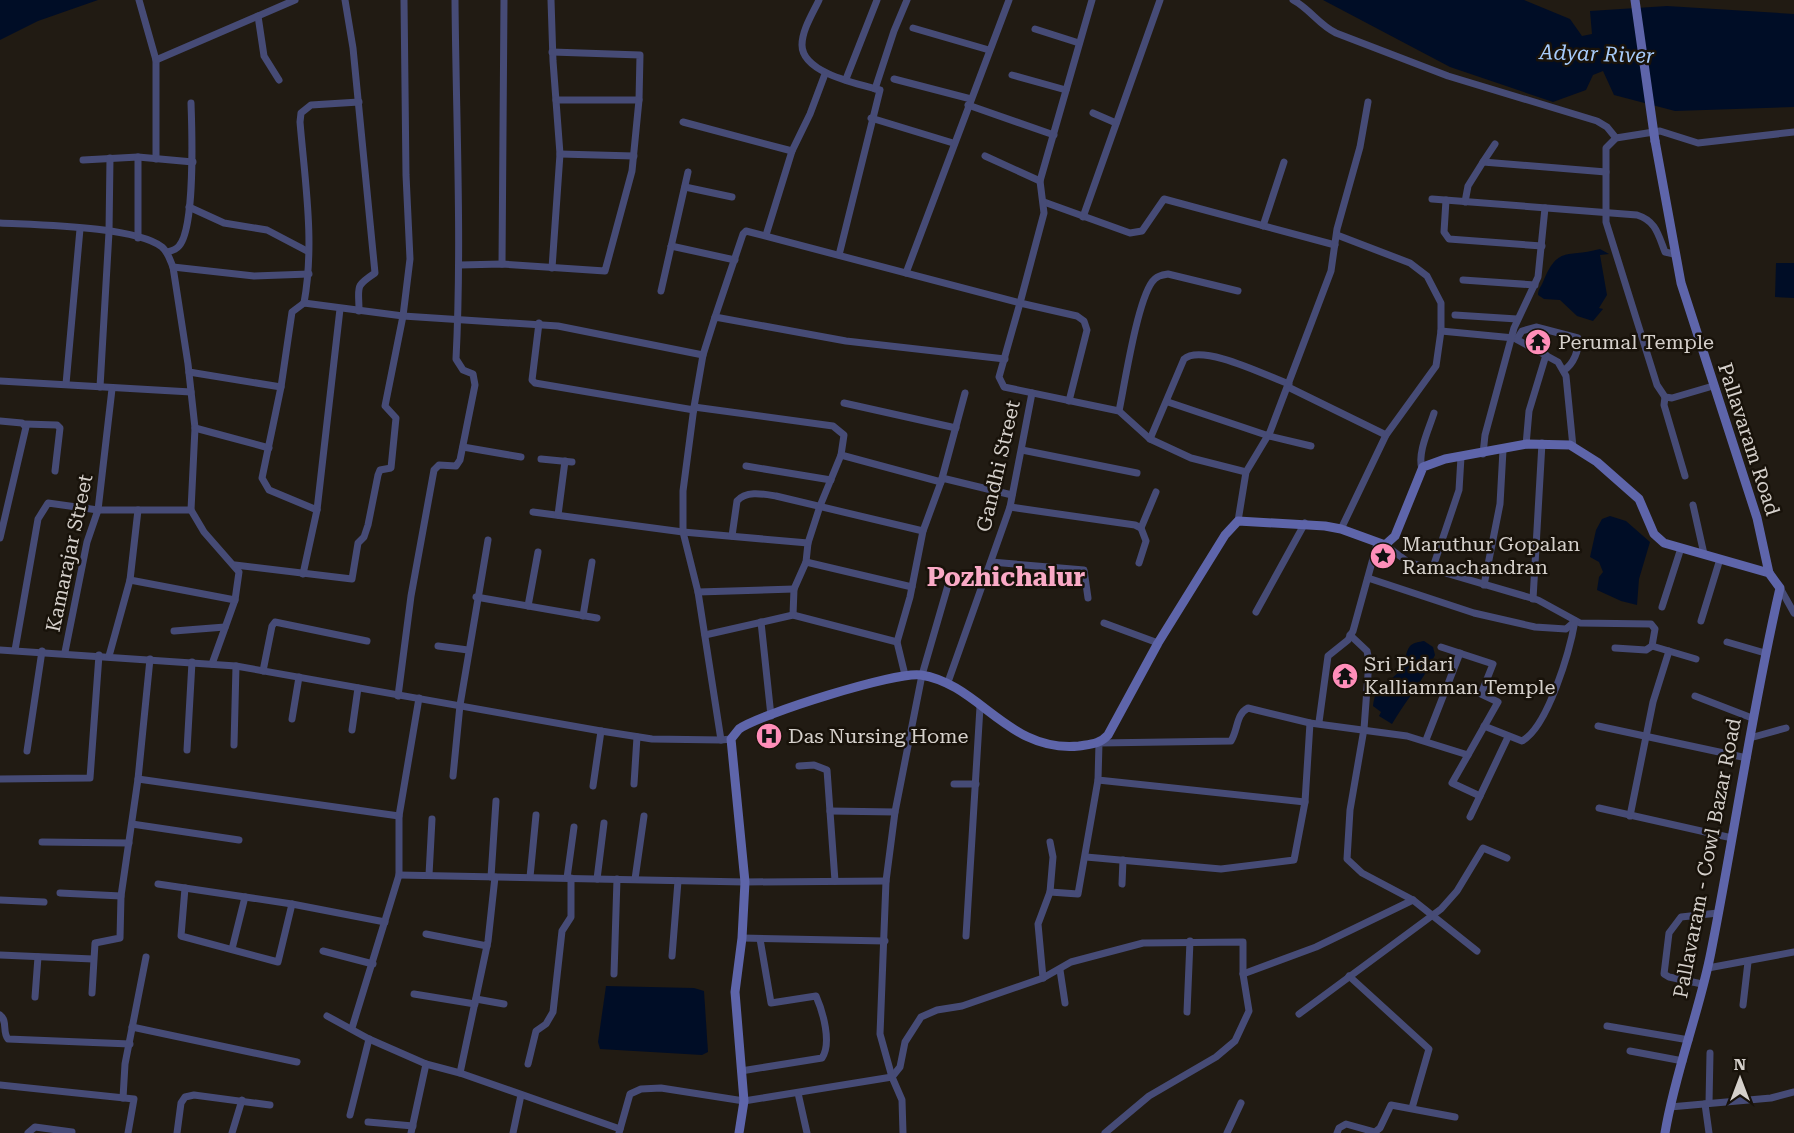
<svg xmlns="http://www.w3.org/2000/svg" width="1794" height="1133" viewBox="0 0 1794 1133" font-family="'Roboto Serif',serif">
<rect width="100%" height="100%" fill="#211b13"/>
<g fill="#000d26">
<path d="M0,0H98L38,21L0,40Z"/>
<path d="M1323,0H1524L1570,19L1582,36L1592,34L1590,11L1667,6L1794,14V107L1675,111L1614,95L1603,71L1593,75L1586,90L1553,102L1450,67Z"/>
<path d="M1600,249L1609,254L1600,255L1607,295L1599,308L1603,309L1593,321L1577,316L1560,300L1544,299L1538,295C1538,289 1541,287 1543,282C1558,245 1567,258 1600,249Z"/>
<path d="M1776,263H1794V298L1775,297Z"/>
<path d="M1610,516L1626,521L1650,542L1639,579L1637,605L1621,601L1597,590L1599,577L1603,572L1599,562L1590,557L1596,530L1602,519Z"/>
<path d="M1424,641L1433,647L1435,655C1423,681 1406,700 1392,724L1379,716L1381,712L1373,706C1376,681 1388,686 1401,669C1406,662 1405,652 1410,646C1414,642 1419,642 1424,641Z"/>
<path d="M606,986L694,988L704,991L708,1052L702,1055L600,1049L598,1042Z"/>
</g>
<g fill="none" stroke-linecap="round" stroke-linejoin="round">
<g stroke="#464b76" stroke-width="7">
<path d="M139,0L156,60V159"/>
<path d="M345,0L353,48L375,273C354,287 359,286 359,311"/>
<path d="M551,0L553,61L560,154L552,268"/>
<path d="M819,0C813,13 802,30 802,45C802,73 858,84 880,90L839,255"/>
<path d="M1293,0C1310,9 1319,25 1336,33L1448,76L1597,121L1607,127L1616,138"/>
<path d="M258,16L264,56L279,80"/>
<path d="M913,28L989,50"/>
<path d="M1035,29L1079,43"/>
<path d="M552,52L640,55L639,100H556"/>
<path d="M156,60L295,0"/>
<path d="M1012,75L1066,90"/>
<path d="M846,79L877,0"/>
<path d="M894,79L971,99"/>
<path d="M875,89L894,31L907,0"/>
<path d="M968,105L1054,135"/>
<path d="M1093,113L1116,123"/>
<path d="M871,118L953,143"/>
<path d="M683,122L792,151"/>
<path d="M1495,144L1483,162L1606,172"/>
<path d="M560,154L634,156"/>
<path d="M985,156L1040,181"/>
<path d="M83,160L138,157L193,162"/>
<path d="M685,187L732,197"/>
<path d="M1432,199L1637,215C1656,221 1658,234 1665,252L1674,254"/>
<path d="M1446,200L1444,232L1449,239L1542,246"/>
<path d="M1044,202L1130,233L1142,231L1164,199L1335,245"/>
<path d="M1465,202L1468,186L1483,162"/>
<path d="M189,207L224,223L267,230L307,251"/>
<path d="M1083,217L1160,0"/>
<path d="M0,223C36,225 135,226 162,247C168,252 170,260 173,267L188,364L195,428L191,510L204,532L239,572L235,600L212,664"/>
<path d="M1263,226L1284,162"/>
<path d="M766,235L792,151L810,114L825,74"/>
<path d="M1337,235L1410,263L1427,276L1441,303V331L1436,366L1386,435L1341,529"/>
<path d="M138,238V157"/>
<path d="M671,246L735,260"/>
<path d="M167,252C171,251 176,250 179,246C195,228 192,130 191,103"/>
<path d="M502,264L504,0"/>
<path d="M460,265L502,264L605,271L632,171L639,100"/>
<path d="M173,267L254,276L309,274"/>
<path d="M906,273L1009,0"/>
<path d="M1463,280L1535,285"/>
<path d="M661,291L688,172"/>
<path d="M304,303C315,243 305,182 300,122L301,113L311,105L359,102"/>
<path d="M1455,315L1517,319"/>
<path d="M715,317L743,234L746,231L1020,303L999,377L1004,387L1119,411L1150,439L1191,458L1246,472"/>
<path d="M539,323L532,380L535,383L694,410"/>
<path d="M1441,331L1514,338L1558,362L1566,376L1573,447"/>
<path d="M1517,339L1522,331L1536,327L1578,338C1580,349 1573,365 1564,370"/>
<path d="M189,372L281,387"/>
<path d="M0,381L191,392"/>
<path d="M66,384L80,229"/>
<path d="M1713,386L1672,398L1665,397L1657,385L1606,222V148L1616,138L1660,131L1698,143L1794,132"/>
<path d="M100,387L109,232L110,158"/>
<path d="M1288,387L1386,435"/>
<path d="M1665,397L1664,405L1685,476"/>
<path d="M1069,401L1087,330L1084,321L1077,316L1020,303L1044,213L1040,181L1092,0"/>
<path d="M1168,402L1269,436L1311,446"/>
<path d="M844,403L956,428"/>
<path d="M694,407L833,426L844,435L841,455L820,506L808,543L806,562L794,589L793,615"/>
<path d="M1119,411C1125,382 1137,303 1152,282C1156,276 1162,275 1168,274L1238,291"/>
<path d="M0,421L22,423L26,427L0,538"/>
<path d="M25,424L57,425L60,428L55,471"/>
<path d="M195,428L269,448"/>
<path d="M1150,439L1184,359C1202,343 1267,376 1289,384"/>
<path d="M1526,445L1529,411L1546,355"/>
<path d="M463,447L521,457"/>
<path d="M1022,450L1137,473"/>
<path d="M1483,454L1485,435L1514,328L1538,277L1545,208"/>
<path d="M841,455L941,482"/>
<path d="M541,459L572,462"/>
<path d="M746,466L831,480"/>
<path d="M1422,469C1417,453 1429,429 1434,413"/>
<path d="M942,478L1012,495"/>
<path d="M1693,505L1704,554"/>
<path d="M1010,507L1135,525L1141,528L1146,541L1139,563"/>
<path d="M317,510L269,490L262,478L281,387L292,312L304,303L403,316L558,326L703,355"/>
<path d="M533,512L683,532L808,543"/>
<path d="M558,515L565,461"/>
<path d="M1238,521L1246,472L1270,432L1331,271L1337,229L1360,147L1368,102"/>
<path d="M1141,528L1156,492"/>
<path d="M732,536L737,501C746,490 764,494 776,496L923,531"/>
<path d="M1385,545L1408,562L1538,600L1580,623L1651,624L1655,629L1652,646"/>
<path d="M806,562L912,587"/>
<path d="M991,562L1084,570L1088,598"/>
<path d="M235,565L352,579L358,543L364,537L368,525L378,475L380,470L391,468L396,418L385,406L403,316L410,259L406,175L404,0"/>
<path d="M1432,570L1459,490L1461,457"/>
<path d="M303,574L317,510L340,309"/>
<path d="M1368,578L1474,613L1535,627L1566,629L1575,621"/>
<path d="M130,580L235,600"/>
<path d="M1484,585L1500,504L1503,450"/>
<path d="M1780,588L1794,613"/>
<path d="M698,592L794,589"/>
<path d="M476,597L597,618"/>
<path d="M1533,599L1542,443"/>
<path d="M528,606L538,552"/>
<path d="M1662,607L1681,548"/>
<path d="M1256,612L1305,523"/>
<path d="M583,616L592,562"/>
<path d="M1701,621L1720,559"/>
<path d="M761,622L771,716"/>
<path d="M1104,623L1158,643"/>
<path d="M174,631L225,627"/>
<path d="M705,635L793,615L897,642"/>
<path d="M1350,635L1367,651L1369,661L1364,729L1350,810L1347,859L1362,873L1413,900L1477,951"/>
<path d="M1727,642L1765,653"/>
<path d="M438,646L468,650"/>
<path d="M1652,646L1696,659"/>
<path d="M1615,648L1646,650L1652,646"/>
<path d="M0,650L236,666L601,731L652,739L721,740"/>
<path d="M15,650L38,519L48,503L98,510H191"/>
<path d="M65,652L87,542L98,510L112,389"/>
<path d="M109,656L130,580L138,510"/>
<path d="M263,671L272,626L275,622L367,641"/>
<path d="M905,675L897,642L910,597L923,531L941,482L965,393"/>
<path d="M948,682L1010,507L1032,393"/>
<path d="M398,696L411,596L434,470L439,465L456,466L460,460L475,385L473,374L463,370L456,359C462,240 456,120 455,0"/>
<path d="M1695,696L1752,718"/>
<path d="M292,719L299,677"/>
<path d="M1319,722L1328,656L1348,640L1353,631L1377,544"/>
<path d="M1484,726L1522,741C1548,727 1570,650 1575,621"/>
<path d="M1598,726L1747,758"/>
<path d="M352,730L358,688"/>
<path d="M1750,738L1786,728"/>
<path d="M731,739L721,740L698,592L683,532V491L694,407L703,355L715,317L846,341L1005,359"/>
<path d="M1426,740L1460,653"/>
<path d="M234,745L236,666"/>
<path d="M187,750L192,662"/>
<path d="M27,751L42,651"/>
<path d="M1468,755L1452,783L1480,796"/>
<path d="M799,766L814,765L827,770L835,881"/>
<path d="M453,776L460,705L488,540"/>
<path d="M0,779L90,778L99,655"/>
<path d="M138,779L150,659"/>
<path d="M634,784L637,737"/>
<path d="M954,784H976"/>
<path d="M593,786L601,731"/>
<path d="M1305,802L1098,780L1099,743L1231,741C1238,730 1236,714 1248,708L1310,723L1407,736L1468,755L1498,702L1481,694L1493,664L1441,647"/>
<path d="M1599,808L1732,838"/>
<path d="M830,811L895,812"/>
<path d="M1630,816L1653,702L1669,651"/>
<path d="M1470,817L1508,737"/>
<path d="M132,824L239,840"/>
<path d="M42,842L129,843"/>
<path d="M1086,857L1221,869L1294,860L1305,802L1310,723"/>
<path d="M399,875L745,882L886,881"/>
<path d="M429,875L432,819"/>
<path d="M491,877L496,801"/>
<path d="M530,877L536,815"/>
<path d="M567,878L574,827"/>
<path d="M597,879L604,823"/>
<path d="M635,879L644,816"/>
<path d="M158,884L292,904L385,922"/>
<path d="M1122,884L1123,860"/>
<path d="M185,888L181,936L278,962L292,904"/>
<path d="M1050,892L1078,894L1098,780"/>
<path d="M60,893L121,896"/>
<path d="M0,900L44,902"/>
<path d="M426,934L487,946"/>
<path d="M966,936L980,707"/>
<path d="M742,938L885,941"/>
<path d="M232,949L245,897"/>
<path d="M323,951L373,964"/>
<path d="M0,955L93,959"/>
<path d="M672,956L678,881"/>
<path d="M1708,968L1794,952"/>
<path d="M1060,970L1065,1003"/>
<path d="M614,974L617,879"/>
<path d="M1243,974L1316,947L1413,900"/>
<path d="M1349,976L1429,1049L1412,1108"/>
<path d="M1043,978L1038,924L1050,892L1053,857L1050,842"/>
<path d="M1702,984L1669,977L1664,974L1669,933L1681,917L1718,913"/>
<path d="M92,993L95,943L120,938L121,896L138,779L399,816"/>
<path d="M414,994L475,1004"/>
<path d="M35,997L38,957"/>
<path d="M476,999L504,1004"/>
<path d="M1743,1005L1748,962"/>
<path d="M1187,1012L1190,941"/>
<path d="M1299,1014L1441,909L1457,891L1483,848L1507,858"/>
<path d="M0,1015C8,1021 2,1032 8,1039L130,1044"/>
<path d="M327,1016L369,1039L426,1064L460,1073L620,1129"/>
<path d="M1607,1026L1689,1040"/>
<path d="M132,1027L297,1062"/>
<path d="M352,1028L399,875V816L419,698"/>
<path d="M1630,1051L1683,1061"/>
<path d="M528,1064L536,1031L546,1024L553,1012L562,931L571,917V878"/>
<path d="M741,1071L822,1058C832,1043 823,1012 816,996L771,1003L760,939"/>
<path d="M460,1073L488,941L495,877"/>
<path d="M0,1085L134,1099L128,1133"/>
<path d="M798,1093L807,1133"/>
<path d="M123,1098L125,1064L146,957"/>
<path d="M1709,1103L1710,1053"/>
<path d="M1705,1104L1709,1133"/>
<path d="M1670,1107L1771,1098L1794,1092"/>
<path d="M350,1115L369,1039"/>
<path d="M368,1122L413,1126"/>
<path d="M28,1133L35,1127L72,1132"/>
<path d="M177,1133L181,1103L185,1097L194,1095L270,1105"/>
<path d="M232,1133L242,1100"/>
<path d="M411,1133L426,1064"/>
<path d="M513,1133L521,1095"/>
<path d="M619,1133L630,1094L641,1089L661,1088L744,1101L892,1077L900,1067L905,1042L921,1017L937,1010L962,1006L1043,978L1071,962L1143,943L1243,942V974L1249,1011L1235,1041L1216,1057L1149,1096L1105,1133"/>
<path d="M903,1133L902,1100L892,1077L880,1034L886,881L895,812L922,675L951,575"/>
<path d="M1227,1133L1241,1103"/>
<path d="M1337,1133L1339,1128L1346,1124L1375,1132L1380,1128L1391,1105L1455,1117"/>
</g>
<g stroke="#5e65aa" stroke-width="9">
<path d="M1655,141L1681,283L1757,518L1769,573"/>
<path d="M739,1133L744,1101L735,992L742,938L745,882L731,739L739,729C760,714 897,671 921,675C980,684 1008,753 1079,746C1091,744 1100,744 1108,735L1158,643L1225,535L1238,521L1325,526L1341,529L1385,545L1395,536L1423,467L1445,459L1527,444L1570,445L1597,462L1639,499L1654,534L1664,543L1769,573L1780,588C1752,709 1735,831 1711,952C1699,1013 1675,1072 1665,1133"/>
</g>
<path stroke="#5e65aa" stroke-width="9" d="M1635,0L1655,141"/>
</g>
<defs>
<symbol id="temple-disc" viewBox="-11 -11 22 22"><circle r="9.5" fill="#ff8eb9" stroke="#18120a"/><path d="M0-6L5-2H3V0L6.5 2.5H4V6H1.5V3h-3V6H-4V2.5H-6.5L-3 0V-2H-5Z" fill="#111"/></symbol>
<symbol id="sight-disc" viewBox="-11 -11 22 22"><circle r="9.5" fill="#ff8eb9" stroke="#18120a"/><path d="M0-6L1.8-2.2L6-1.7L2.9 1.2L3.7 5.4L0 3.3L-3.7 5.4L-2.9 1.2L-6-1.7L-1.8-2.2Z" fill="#111"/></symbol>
<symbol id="hospital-disc" viewBox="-11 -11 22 22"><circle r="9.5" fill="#ff8eb9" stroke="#18120a"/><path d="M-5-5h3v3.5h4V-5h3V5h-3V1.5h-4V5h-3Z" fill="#111"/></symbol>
</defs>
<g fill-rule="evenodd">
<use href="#temple-disc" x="1523" y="327" width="30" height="30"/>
<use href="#sight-disc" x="1368" y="541" width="30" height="30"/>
<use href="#temple-disc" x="1330" y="661" width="30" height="30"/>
<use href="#hospital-disc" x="754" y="721" width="30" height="30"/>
</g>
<g text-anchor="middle" stroke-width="5" stroke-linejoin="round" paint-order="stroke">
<g font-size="20" fill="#d5d0cb" stroke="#18120a" text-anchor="start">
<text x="1558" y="349">Perumal Temple</text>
<text x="1402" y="551">Maruthur Gopalan<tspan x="1402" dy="23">Ramachandran</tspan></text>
<text x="1364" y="671">Sri Pidari<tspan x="1364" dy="23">Kalliamman Temple</tspan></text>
<text x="788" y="743">Das Nursing Home</text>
</g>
<g font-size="20" fill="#d5d0cb" stroke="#18120a">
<text transform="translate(1749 439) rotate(72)" y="7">Pallavaram Road</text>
<text transform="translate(998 466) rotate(-77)" y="7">Gandhi Street</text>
<text transform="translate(69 553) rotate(-78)" y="7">Kamarajar Street</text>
<text transform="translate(1707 858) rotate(-79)" y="7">Pallavaram - Cowl Bazar Road</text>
</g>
<g font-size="21" font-style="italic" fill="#a7cbfa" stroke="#18120a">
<text transform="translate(1597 54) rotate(2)" y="7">Adyar River</text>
</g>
<g font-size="26" font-weight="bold" fill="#faaac6" stroke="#18120a">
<text x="1006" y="586">Pozhichalur</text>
</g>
</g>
<g transform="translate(1740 1079)" stroke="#18120a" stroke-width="4.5" paint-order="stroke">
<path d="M0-4.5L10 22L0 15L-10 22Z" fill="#d5d0cb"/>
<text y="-9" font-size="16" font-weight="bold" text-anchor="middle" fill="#d5d0cb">N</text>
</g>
</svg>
